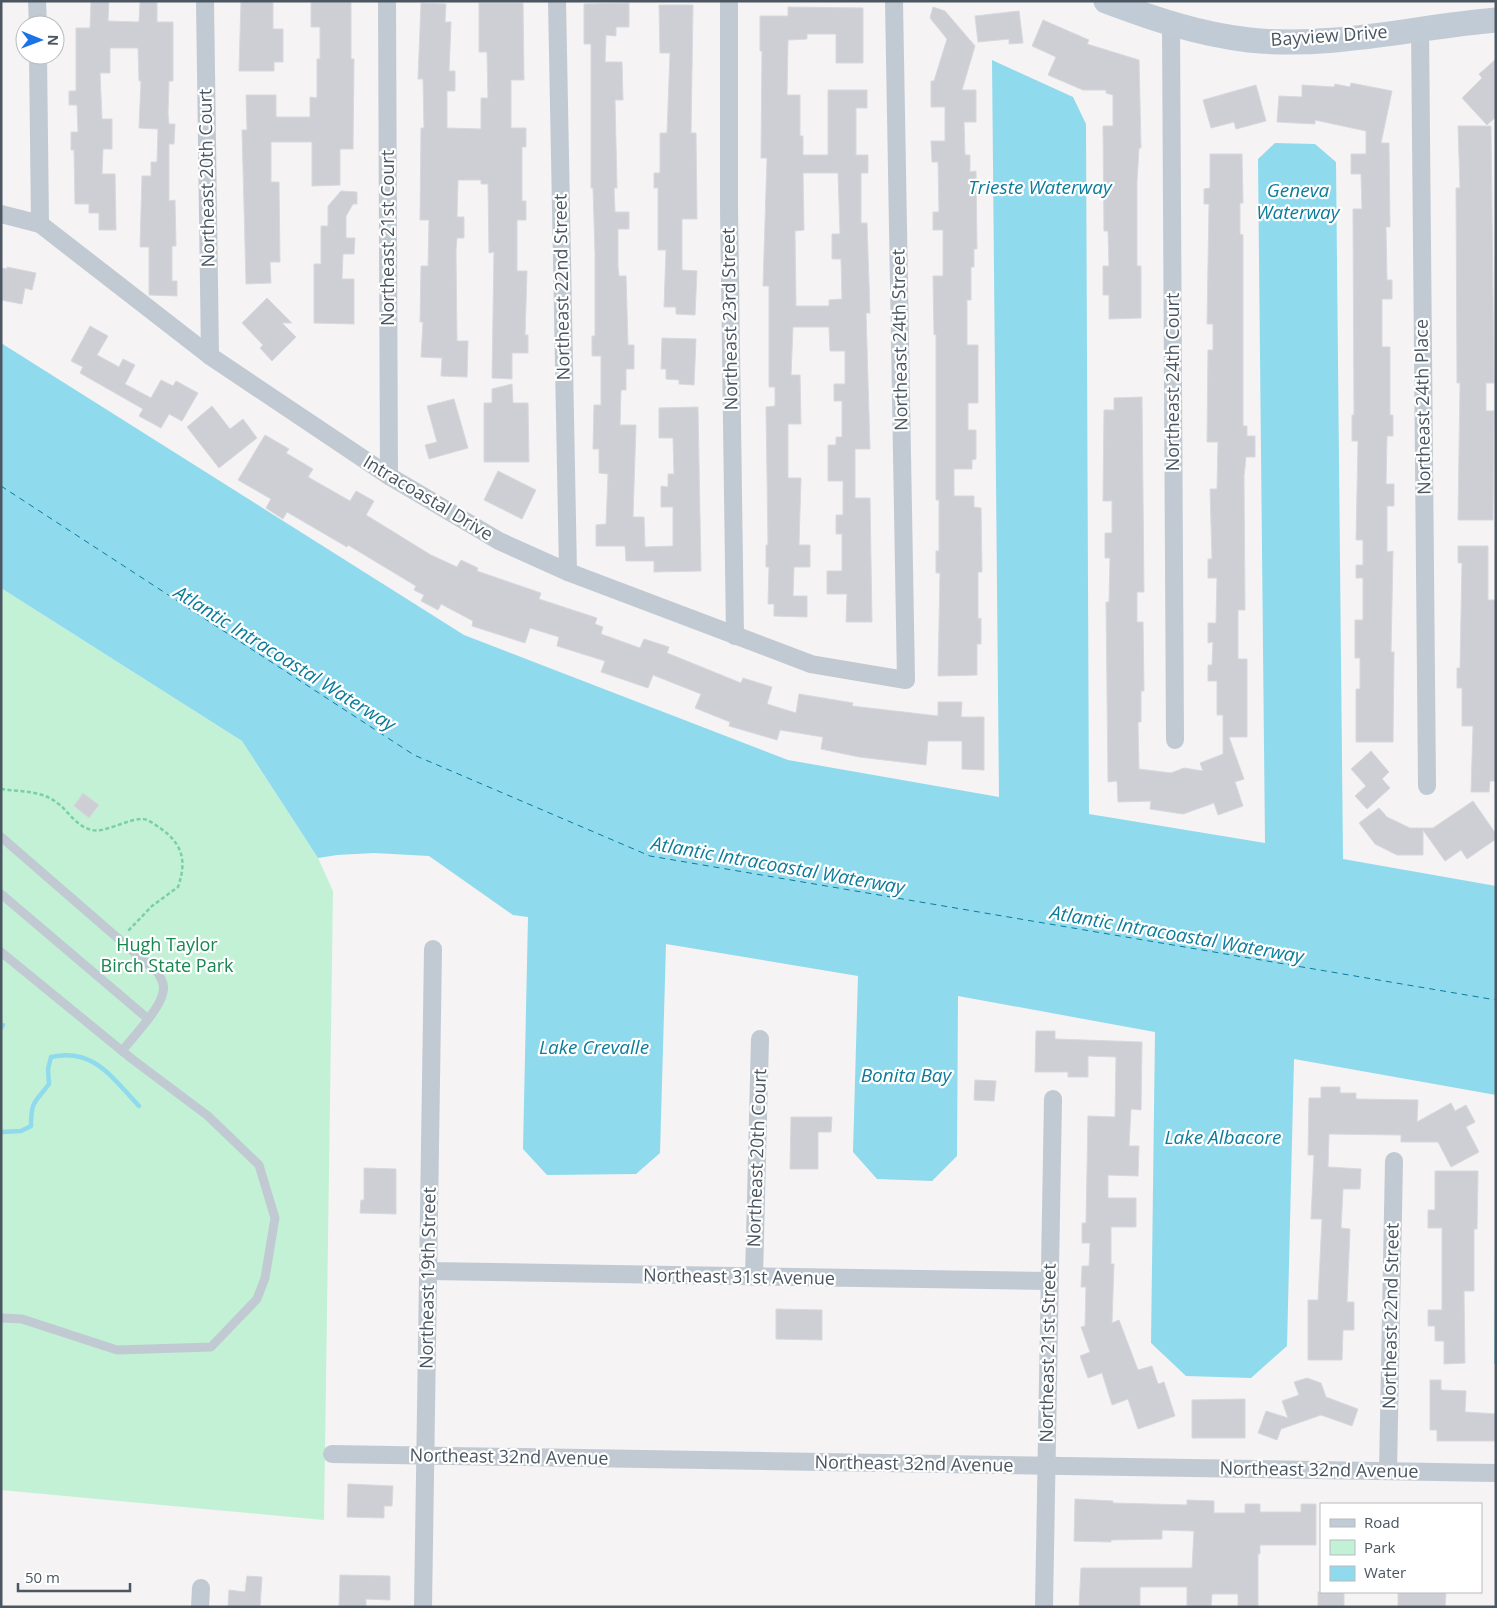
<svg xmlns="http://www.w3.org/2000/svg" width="1497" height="1608" viewBox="0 0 1497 1608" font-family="'Open Sans',sans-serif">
<rect width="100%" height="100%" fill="#f5f3f3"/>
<path fill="#c3f1d5" d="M1,588L242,741L318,858L333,891L324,1520L1,1490Z"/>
<g fill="#90daee">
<path d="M992,60L1073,97L1086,124L1089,814L1265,843L1258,159L1275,143L1315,144L1336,162L1343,859L1496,886V1095L1294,1059L1287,1346L1251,1378L1186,1376L1151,1343L1155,1032L958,996L957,1156L932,1181L877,1179L853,1152L858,976L666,944L660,1153L636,1174L547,1175L523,1149L528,917L513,915L429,856L374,853L337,855L318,858L242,741L1,588V343L464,635L788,760L999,797Z"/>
<path d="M1496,1113V1365L1494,1363Z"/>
</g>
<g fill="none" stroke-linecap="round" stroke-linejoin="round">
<g stroke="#90daee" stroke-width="4.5">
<path d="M1,1028L3,1025"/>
<path d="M1,1132L21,1131L31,1126C31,1100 35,1103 49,1084L48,1069L51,1057C94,1047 113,1079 139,1106"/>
</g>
<path stroke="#0c7c9b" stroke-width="1" stroke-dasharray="6 5" stroke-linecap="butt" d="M1,486L414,755L650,856L1496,1000"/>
</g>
<g fill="#cdcfd5" stroke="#d7d9de" fill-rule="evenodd">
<path d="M91,1H109L108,21L139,22L140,1H157V22H173V81H169L168,113L169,124H175L174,144H169V201L175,200L176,246H172V281H177V296L149,295V247H140L142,176H151V162H157L158,129L139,128L141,81H139L138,48H110V73H100L102,119H112V149H103L102,174H115L116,230H99V213H89V204H75L74,150H71V132H78L77,105H69V91H76V28H90Z"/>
<path d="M241,1H273V29H283V62H274V71H239Z"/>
<path d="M311,2H351V59H354L353,149H340V185L312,186V142H271V182H279L280,262H270L271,283L246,284L242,130H247L246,95H276V117H310V97L317,98V59H320V27H311Z"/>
<path d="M421,3L446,4L445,22H451L449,71H455V91H447V128L481,129V98H488L487,52H479V3H523L524,80H511V128H526V147H522V201H526V220H517V271H527L525,335H528V353H512V379L492,378L494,252L489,253L488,184H481V180H458L457,217H464V238H457L456,250L457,341H468L467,377L441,376L442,358L421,357L423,322H420L421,266H428L429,220H420L421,128H424L423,79H418Z"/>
<path d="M629,3V27H616V36L606,35L605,62H622L623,100H615L617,188H614L615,212H629V229H618V267L619,276H626L628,345H634V369H626V390H621L620,425H636L633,517H644L645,547L673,546V507H661V486L668,487V474H674L673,438H659V408L698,407L701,571L654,572V561H626L625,546H596V525L606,524L608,474L599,473V449H593L594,405H601V356H592V336H595V254L593,188H591V44H584V4Z"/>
<path d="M659,5H693L691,133H696L697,219H682V270L697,271L695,315L676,314V307H664L666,250H658V188H654V173H660V133H667L670,53H660Z"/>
<path d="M788,7L863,8V63H836V34H807V39L788,40L787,95H800V136H803V155H828V90H867V108H856V155H868V173H861V223H867L870,313H866L870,449H855V498H870L872,622H846L847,594H827V571H842V534H836V515H843V481H828V445H836V437H842V401H834V384H845V351H830L829,327H793L791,375H800L801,424H788V478H801L799,545H810V567H794L793,596H807V617L774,616V604H768L769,567H766V545H768L766,407L775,406V387H769V286H763L767,158H761L762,51H760V16H788ZM803,173H838L840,234H832V259H841L842,299L829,300V306H796L795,231L804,230Z"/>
<path d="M933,7L945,11L975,46L962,90H976V122H964L965,155H970V172L976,171L977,249H974V267H971V300H967V345H978V403H968V430H976V459L972,460V469H954V496H974V507L981,508L982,572H978V619L981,618V644H977V675L938,676L940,573H936V551H939V500H936V334L934,335L933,276H943V230H933V212H939L938,162H932L931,141H945V107H931V81H934L947,39L930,18Z"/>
<path d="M1019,11L1023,43L1009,44V39L978,42L975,16Z"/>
<path d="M1043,20L1089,40L1087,44L1139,60L1141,148H1139L1137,181V266H1141V318L1109,319V295H1103V266H1109L1108,231H1104L1103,126H1113V95L1106,93V90H1083L1048,75L1056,57L1032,46Z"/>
<path d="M1496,59V117L1487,125L1462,98L1482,78L1479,74Z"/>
<path d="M1351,83L1392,91L1381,143H1389L1390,227H1386L1387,280H1392V299H1382V347H1390V415H1393V436H1387L1386,484H1394V506H1387V552L1393,551L1391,652H1394L1393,742H1356V689H1360V658H1355V620H1363V578H1356V565H1363V540H1356L1358,441H1352V415H1354L1353,209H1362L1361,174H1351V154H1366V131L1315,120V124L1277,122L1279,96L1302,97V85L1334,87L1335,84L1350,87Z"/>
<path d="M1256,85L1266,121L1236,129L1234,122L1211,128L1203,100Z"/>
<path d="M1458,126H1491L1494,383H1486V411H1494L1493,520H1458L1460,383H1457L1456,188H1460Z"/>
<path d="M1210,154H1242L1243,203H1240V234L1243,235V426H1247V436H1255V457H1246L1244,476L1245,610H1238V659H1247V737H1229L1244,779L1235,782L1243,806L1218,815L1214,803L1183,814L1150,809L1151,801L1118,802L1117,781L1108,782L1106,602H1109L1110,558H1105V533H1112V501H1103L1104,410H1114V398L1142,397L1144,592H1137V622H1143L1144,691H1141V722H1138L1139,769L1171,773L1184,768L1203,771L1200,763L1223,754V715H1217V681H1208V665H1212L1213,642L1208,643V623H1216L1217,578H1208V559H1212L1210,489H1217L1218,442H1207L1208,350H1213V324H1207L1209,204H1204V189L1210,188Z"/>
<path d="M341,191L357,192V204H353L346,216V238H355L354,254H343L342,279H354V324L314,323V264H321V226H328V206Z"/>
<path d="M7,267L36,273L32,290L25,288L22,304L1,300V268L7,269Z"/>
<path d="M267,298L292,323H282L296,337L272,361L260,348L263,345L242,323Z"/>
<path d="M90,326L108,336L97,355L119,367L123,359L135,365L125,384L151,398L161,380L173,386L176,381L198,393L182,421L169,414L161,428L139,416L143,409L80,373L83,367L71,361Z"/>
<path d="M662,338L696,339L694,385L679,384V380L666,379V369H661Z"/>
<path d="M512,384L513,403H528L529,462H484V403H492V389Z"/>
<path d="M454,399L468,448L429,459L425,445L437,442L427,406Z"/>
<path d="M212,406L230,429L243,419L257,438L219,468L187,427Z"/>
<path d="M265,435L289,449L286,453L313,469L308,477L350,501L356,491L374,501L366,515L431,555L457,567L461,560L478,568L477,571L541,593L539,599L597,618L595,624L603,627L601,634L640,648L644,639L669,647L667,653L741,683L743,678L772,687L767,704L796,713L799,694L853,703L852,706L938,716V702H962L961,717H984V770L962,769V741H928L926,765L859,757L821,749L823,737L780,730L777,740L729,726L730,722L695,708L701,694L653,675L648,688L601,672L605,661L557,646L559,637L530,628L525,643L472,626L473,621L441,604L438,610L421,601L424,595L414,590L416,586L348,545L347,547L287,512L283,519L266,508L271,499L238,480Z"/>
<path d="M498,471L536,490L522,519L484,500Z"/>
<path d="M1458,546H1488V600H1496V781H1490L1489,792H1471L1473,726H1462V688H1457V668H1460L1462,563H1458Z"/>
<path d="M1371,751L1389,772L1382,779L1390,788L1367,809L1355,796L1366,786L1351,769Z"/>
<path d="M83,793L99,805L89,818L74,806Z"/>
<path d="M1473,801L1496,834V839L1467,859L1461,850L1445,861L1423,830V855H1397L1375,844L1359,823L1379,808L1387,817L1410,828H1433Z"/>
<path d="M1036,1031H1055V1039L1142,1042L1141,1110L1131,1109L1129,1146H1139L1138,1176L1108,1175V1198H1136V1227H1111V1264H1114L1112,1323L1119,1320L1138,1370L1152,1366L1158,1384L1164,1382L1175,1416L1138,1429L1128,1399L1112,1405L1102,1373L1088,1378L1080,1356L1090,1352L1081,1327L1085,1326L1086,1287H1081L1082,1266H1089L1090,1243H1082V1223H1086L1088,1116L1115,1117L1116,1057L1088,1056V1077H1068V1072H1035Z"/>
<path d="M975,1080L996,1081L994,1101L974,1100Z"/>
<path d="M1321,1087H1340V1093H1356V1099L1418,1100L1417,1122L1451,1103L1455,1111L1466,1105L1475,1122L1466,1127L1479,1152L1451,1167L1438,1142H1401V1135L1329,1134L1328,1167L1361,1169L1360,1189H1343L1341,1228L1350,1229L1347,1302H1354V1330H1343L1342,1360H1308V1300H1318L1322,1219H1311L1314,1155H1308L1309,1098H1321Z"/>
<path d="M791,1117H832L831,1132H818V1169H790Z"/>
<path d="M364,1168L396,1169V1214L360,1213L361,1200H364Z"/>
<path d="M1435,1171H1478L1477,1229H1474V1291H1464L1465,1363L1444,1364V1341H1435V1326H1428V1310H1442V1228H1428V1210H1435Z"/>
<path d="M776,1309L822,1310V1340L776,1339Z"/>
<path d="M1307,1378L1321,1383L1326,1397L1358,1409L1352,1426L1321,1415L1281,1429L1277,1440L1258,1433L1266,1411L1288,1418L1282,1401L1299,1395L1294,1382Z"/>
<path d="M1430,1380H1441V1390L1466,1391L1465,1412L1496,1414V1441H1437V1430H1430Z"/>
<path d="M1245,1399V1438H1192V1400Z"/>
<path d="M348,1484L393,1486L392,1506H384V1518L347,1517Z"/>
<path d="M1075,1499L1113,1501V1503L1187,1505V1500L1214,1501V1513H1245V1504H1260V1512H1301V1504H1316V1545H1260V1554H1258V1607H1238V1594H1212L1211,1607H1187V1587H1140V1607H1079L1081,1568H1192L1194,1531L1162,1530V1539L1111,1540V1542L1074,1541Z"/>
<path d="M340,1575L390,1576V1600L366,1599V1607H339Z"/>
<path d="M247,1576L262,1577L260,1607H228L229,1590L245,1592Z"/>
<rect x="1318" y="1592" width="26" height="15"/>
<path d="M1398,1592H1446L1445,1607H1398Z"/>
</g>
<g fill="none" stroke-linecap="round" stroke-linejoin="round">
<path stroke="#7ad0a6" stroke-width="2.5" stroke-dasharray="4 2.5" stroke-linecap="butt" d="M1,789C20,792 40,790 56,802C69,811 75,826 92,830C104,833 126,820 140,819C147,818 154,824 160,828C183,844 187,861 178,887L152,906L128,931"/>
<g stroke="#c1cad2" stroke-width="9">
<path d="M1,837L158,973C161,979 165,984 163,992C161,1008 133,1037 122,1051"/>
<path d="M1,894L147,1018"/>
<path d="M1,952L132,1059L208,1116L259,1165L275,1218L265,1278L257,1299L211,1347L117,1350L22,1319L1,1318"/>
</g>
<g stroke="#c1cad2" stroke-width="18">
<path d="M37,1L38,25"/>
<path d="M205,1L210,356"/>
<path d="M387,1L389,476"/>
<path d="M557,1L568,572"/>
<path d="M729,1V209L735,636"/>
<path d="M1171,25L1175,740"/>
<path d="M1420,28L1427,786"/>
<path d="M38,55L40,224"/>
<path d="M1,214L40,224L210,356L389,476L499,541L568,572L811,664L906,680L894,1"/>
<path d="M428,1271L1049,1281"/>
<path d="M754,1277L760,1039"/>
<path d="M332,1454L1496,1473"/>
<path d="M1388,1471L1394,1161"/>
<path d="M200,1607L201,1588"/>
<path d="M423,1607L433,949"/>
<path d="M1044,1607L1053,1099"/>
</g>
<path stroke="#c1cbd6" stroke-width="25" d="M1106,1C1154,19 1198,34 1249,40C1331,49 1414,27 1496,20"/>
</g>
<g text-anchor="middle" stroke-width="4.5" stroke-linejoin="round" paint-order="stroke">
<g font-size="18" fill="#4a5661" stroke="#fff">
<text transform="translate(1329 36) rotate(-4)" y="6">Bayview Drive</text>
<text transform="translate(207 178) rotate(-91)" y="6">Northeast 20th Court</text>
<text transform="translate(388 238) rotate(-90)" y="6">Northeast 21st Court</text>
<text transform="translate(562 287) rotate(-91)" y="6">Northeast 22nd Street</text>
<text transform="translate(730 319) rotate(-91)" y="6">Northeast 23rd Street</text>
<text transform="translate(900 340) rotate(-91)" y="6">Northeast 24th Street</text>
<text transform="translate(1173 382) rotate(-90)" y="6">Northeast 24th Court</text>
<text transform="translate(1423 407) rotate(-91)" y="6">Northeast 24th Place</text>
<text transform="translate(428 498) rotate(31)" y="6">Intracoastal Drive</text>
<text transform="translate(757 1158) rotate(-88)" y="6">Northeast 20th Court</text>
<text transform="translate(739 1277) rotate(1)" y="6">Northeast 31st Avenue</text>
<text transform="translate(428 1278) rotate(-89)" y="6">Northeast 19th Street</text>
<text transform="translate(1391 1316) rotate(-89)" y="6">Northeast 22nd Street</text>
<text transform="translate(1048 1353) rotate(-89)" y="6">Northeast 21st Street</text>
<text transform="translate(509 1457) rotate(1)" y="6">Northeast 32nd Avenue</text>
<text transform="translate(914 1464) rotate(1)" y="6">Northeast 32nd Avenue</text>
<text transform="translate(1319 1470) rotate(1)" y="6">Northeast 32nd Avenue</text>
</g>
<g font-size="18" fill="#17864f" stroke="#fff">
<text x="167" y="951">Hugh Taylor<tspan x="167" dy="21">Birch State Park</tspan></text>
</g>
<g font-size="19" font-style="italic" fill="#0c7c9b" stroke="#fff">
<text x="1040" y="194">Trieste Waterway</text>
<text x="1298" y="197">Geneva<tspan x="1298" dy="22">Waterway</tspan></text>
<text transform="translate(285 658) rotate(32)" y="7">Atlantic Intracoastal Waterway</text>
<text transform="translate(778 865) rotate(10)" y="7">Atlantic Intracoastal Waterway</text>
<text transform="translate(1177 934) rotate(10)" y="7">Atlantic Intracoastal Waterway</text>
<text x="594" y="1054">Lake Crevalle</text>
<text x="906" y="1082">Bonita Bay</text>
<text x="1223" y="1144">Lake Albacore</text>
</g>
</g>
<rect width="1497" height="1608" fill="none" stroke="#4a5661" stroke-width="5"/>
<rect x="1320" y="1503" width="162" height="90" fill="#ffffff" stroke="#b7bbc0"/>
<rect x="1330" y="1519" width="25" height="8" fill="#c1cbd6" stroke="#b7bbc0"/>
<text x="1364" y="1528" font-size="15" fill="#4a5661">Road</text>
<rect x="1330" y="1540" width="25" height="15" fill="#c3f1d5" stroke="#b7bbc0"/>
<text x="1364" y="1553" font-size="15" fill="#4a5661">Park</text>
<rect x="1330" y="1566" width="25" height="15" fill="#90daee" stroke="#b7bbc0"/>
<text x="1364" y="1578" font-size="15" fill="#4a5661">Water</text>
<g transform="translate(40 40) rotate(91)"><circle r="24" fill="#ffffff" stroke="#b7bbc0"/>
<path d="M0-4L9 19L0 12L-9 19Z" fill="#1a73e8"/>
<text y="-8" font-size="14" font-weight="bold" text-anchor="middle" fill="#4a5661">N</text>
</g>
<path d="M18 1583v8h112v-8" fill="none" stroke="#4a5661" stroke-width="2.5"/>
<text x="25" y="1583" font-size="15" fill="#4a5661" stroke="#ffffff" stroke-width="4" paint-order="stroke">50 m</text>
</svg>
